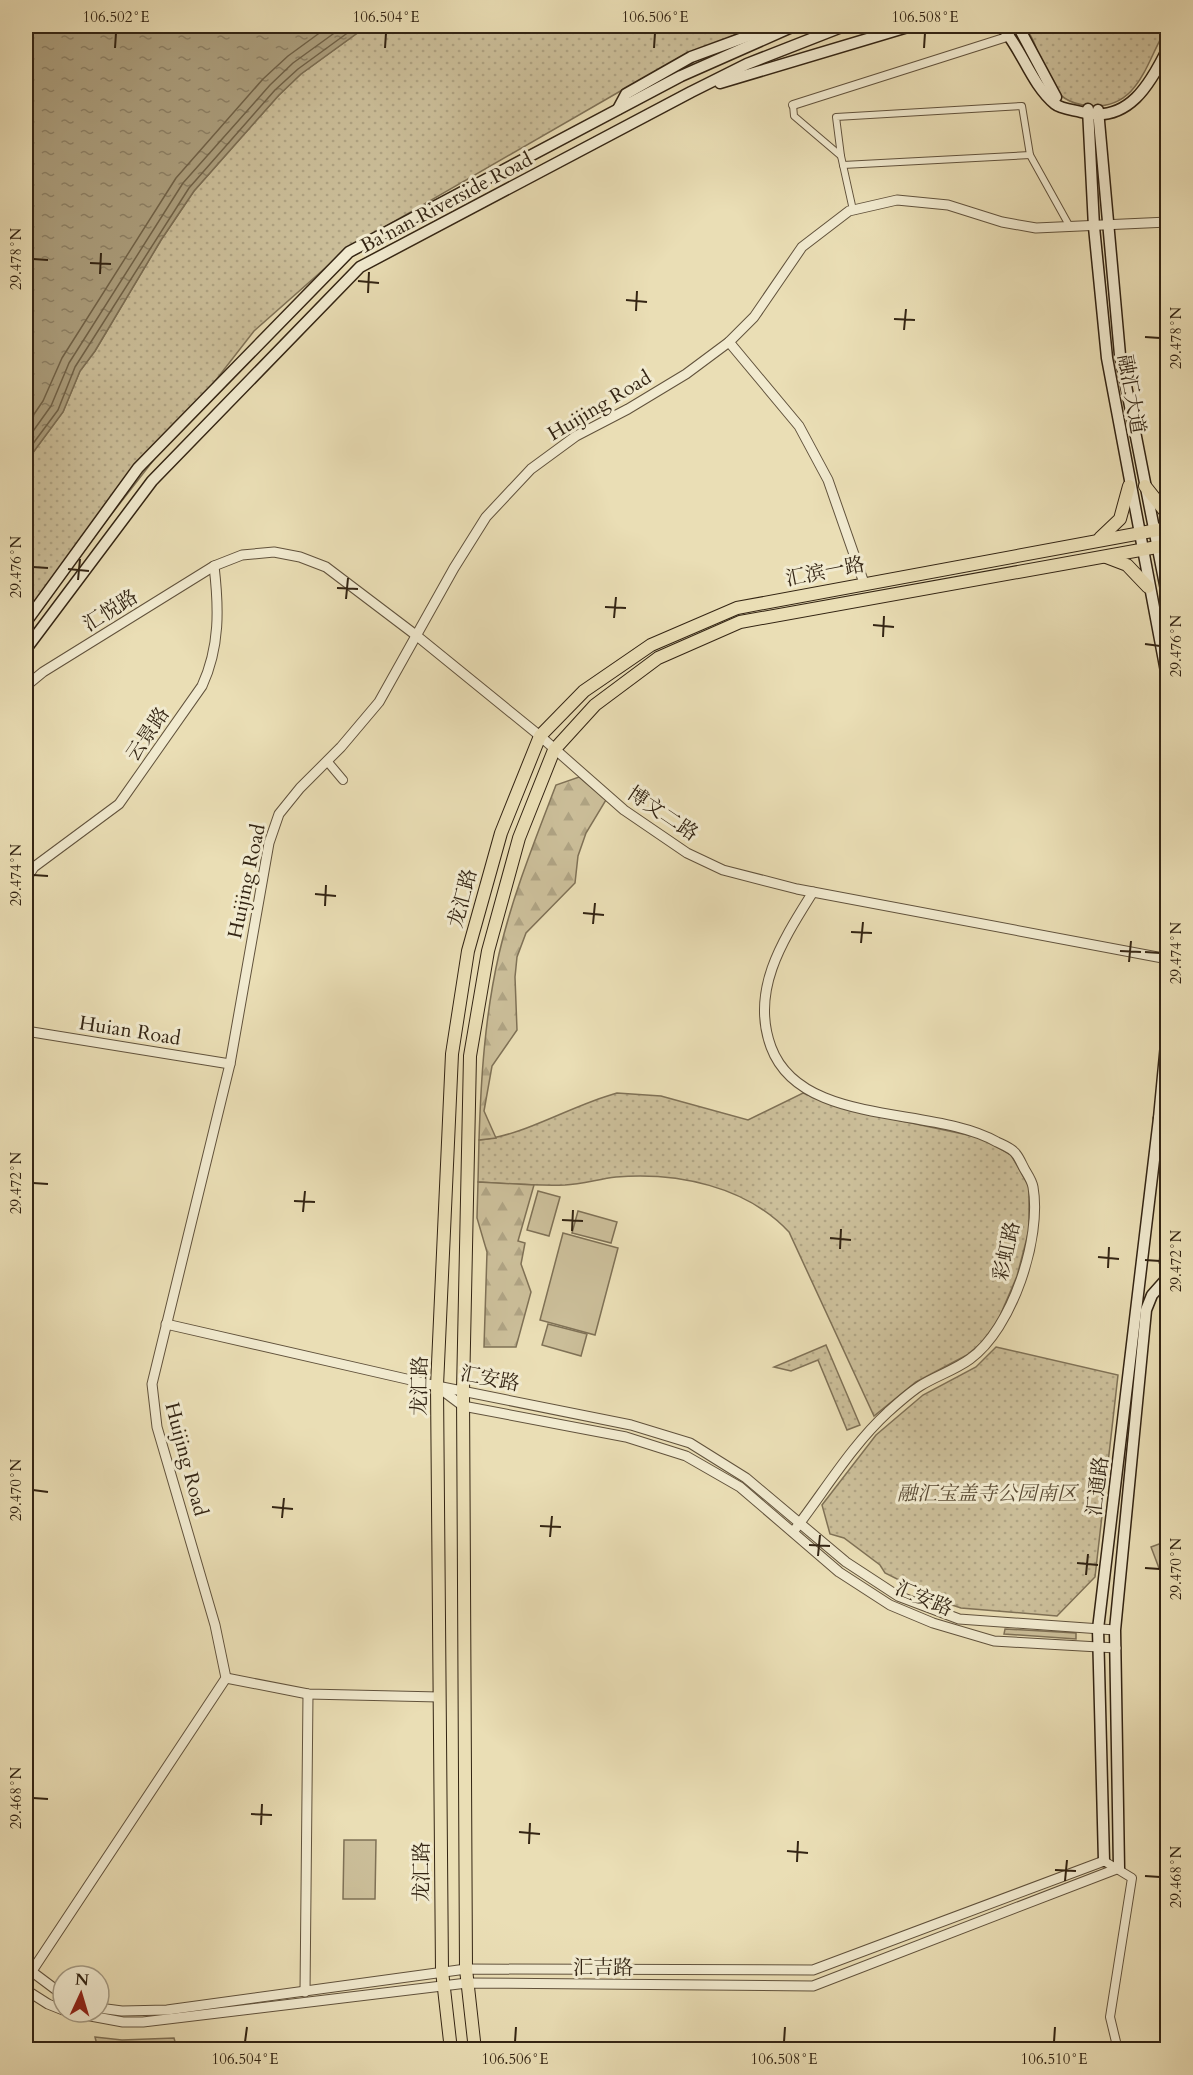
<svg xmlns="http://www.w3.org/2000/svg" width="1193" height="2075" viewBox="0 0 1193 2075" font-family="Cardo,'Noto Serif SC',serif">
<defs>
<pattern id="grass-dots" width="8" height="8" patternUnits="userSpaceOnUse" patternTransform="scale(1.5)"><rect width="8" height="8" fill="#cbbe99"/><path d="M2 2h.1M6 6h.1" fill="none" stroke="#afa383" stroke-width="1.8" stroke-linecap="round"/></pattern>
<pattern id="forest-firs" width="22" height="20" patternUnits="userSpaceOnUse" patternTransform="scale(1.5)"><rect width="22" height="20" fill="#cbbe99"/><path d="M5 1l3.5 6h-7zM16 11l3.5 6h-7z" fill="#afa383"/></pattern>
<pattern id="water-ripples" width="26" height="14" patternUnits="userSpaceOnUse" patternTransform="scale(1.5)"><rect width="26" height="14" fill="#ac9f7e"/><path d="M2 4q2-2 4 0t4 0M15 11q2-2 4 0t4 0" fill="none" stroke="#8d8166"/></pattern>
</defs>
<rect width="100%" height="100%" fill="#eadeb5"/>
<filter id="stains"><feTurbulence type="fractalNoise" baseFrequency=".00333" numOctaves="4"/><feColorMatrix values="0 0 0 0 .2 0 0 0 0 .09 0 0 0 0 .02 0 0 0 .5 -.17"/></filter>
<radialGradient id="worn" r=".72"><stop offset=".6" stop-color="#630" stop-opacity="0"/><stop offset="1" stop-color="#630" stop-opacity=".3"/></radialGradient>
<g fill="url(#grass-dots)" stroke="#7f7156" stroke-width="1.5">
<path d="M367,26H753L624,89L348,248L254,331L26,624V462L63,412L80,371L95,351L161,240L194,191L279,95L301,74Z"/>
<path d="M1023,26H1168C1146,59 1141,110 1089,106C1069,104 1058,96 1048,80C1038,62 1038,40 1023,26Z"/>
<path d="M617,1093L661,1096L748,1120L803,1093L850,1110L982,1138L1011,1155L1029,1186V1230L1017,1276L999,1318L986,1339L967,1355L916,1382L874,1416L789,1232C746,1186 677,1172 616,1177C599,1179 582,1184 565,1185C537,1186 507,1184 478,1182L479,1140C524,1136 572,1105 617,1093Z"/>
<path d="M826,1345L860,1425L847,1430L818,1360L791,1371L774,1367Z"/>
<path d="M996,1347L1118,1375L1095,1577L1057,1616L961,1608L943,1602L885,1573L880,1565L844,1538L830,1534L822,1505L876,1435L923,1395L976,1367Z"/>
<path d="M95,2037L122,2040L174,2038L177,2049H98Z"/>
</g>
<g fill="url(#forest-firs)" stroke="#7f7156" stroke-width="1.5">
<path d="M579,777L606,800L586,833L578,856L575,883L526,933L517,957L515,977L517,1030L492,1066L484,1111L496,1138L479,1140C481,1077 485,1015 499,954C512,897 535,840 556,785Z"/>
<path d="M478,1182L534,1185L518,1241L525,1243L521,1264L531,1292L516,1347H484L487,1252L477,1218Z"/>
<path d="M1167,1198L1168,1267H1165L1159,1263Z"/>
<path d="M1005,1629L1076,1633V1639L1004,1634Z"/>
</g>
<g fill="#cbbe99" stroke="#7f7156" stroke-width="1.5">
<path d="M538,1191L560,1197L549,1236L527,1230Z"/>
<path d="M578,1211L617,1222L611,1243L572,1233Z"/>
<path d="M563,1233L618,1248L595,1335L540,1320Z"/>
<path d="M548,1324L587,1334L581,1356L542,1345Z"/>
<path d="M1167,1541V1583L1165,1584L1151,1547Z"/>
<path d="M344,1840H376L375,1899H343Z"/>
</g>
<path fill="url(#water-ripples)" stroke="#7c6e53" stroke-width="1.5" d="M26,26H367L301,74L279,95L194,191L161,240L95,351L80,371L63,412L26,462Z"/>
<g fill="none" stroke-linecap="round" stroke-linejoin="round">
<g stroke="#706248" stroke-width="1.5">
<path d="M26,426L43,401L62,358L176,178L263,79L288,56L329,26"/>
<path d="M26,441L51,406L69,363L183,183L270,85L293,63L344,26"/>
<path d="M26,453L58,410L75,367L189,188L275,90L298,69L357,26"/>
</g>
<defs>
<g id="pedestrian">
<path d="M793,105L794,116L841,156L853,210"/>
<path d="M1030,155L1070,227"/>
<path d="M841,156L836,117L1022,106L1030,155L843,165"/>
</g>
<g id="minor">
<path d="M793,105L1010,36"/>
<path d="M327,761L343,780"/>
<path d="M1104,1861L1132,1878L1110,2017L1118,2050"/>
</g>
<g id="tertiary">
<path d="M729,342L799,426L828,480L864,583"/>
<path d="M26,686L43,672L214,566L242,555L274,552L300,557L326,567L417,636L540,736L624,810L687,853L723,870L797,889L1168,959"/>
<path d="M26,879L34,867L119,804L202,686C220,647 219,608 214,566"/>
<path d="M26,1031L230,1064"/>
<path d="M166,1324L437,1386L631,1425L690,1443L746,1478L846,1562L898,1596L959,1619L1115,1630"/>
<path d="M439,1388L463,1406L626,1437L686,1456L740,1487L839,1572L890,1605L933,1623L994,1641L1116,1648"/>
<path d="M793,1532C824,1492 851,1446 888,1412C898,1403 909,1393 920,1386C936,1376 955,1370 970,1359C1012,1329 1042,1238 1033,1187C1032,1181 1028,1175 1025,1170C1022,1165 1020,1159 1016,1154C1012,1148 1003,1145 997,1142C933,1105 801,1128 771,1047C750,990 783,940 813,892"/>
<path d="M226,1678L308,1694L439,1697"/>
<path d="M27,1968L63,1995"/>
<path d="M26,1980L226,1678L215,1625L157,1427L152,1384L230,1064L269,843L279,814L300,788L341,747L379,702L454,568L486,517L531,469L576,436L628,409L686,374L729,342L754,317L802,247L849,211L897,200L948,205L1002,222L1036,228L1168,222"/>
<path d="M26,1990L48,2004L63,2010"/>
<path d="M305,1992L308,1694"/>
<path d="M99,2008L122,2011L167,2010L466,1969L813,1970L1104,1861"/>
<path d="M69,2012L123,2022H143L467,1983L813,1986L1119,1868"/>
</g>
<g id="secondary">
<path d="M1001,26C1022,49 1031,84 1055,104C1061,109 1074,110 1081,112C1128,125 1151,83 1168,48"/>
<path d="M1018,26L1056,97"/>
<path d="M720,83L911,26"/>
<path d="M618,109L626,94L691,57L770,28"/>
<path d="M1088,109L1094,227L1107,358L1168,682"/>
<path d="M1098,110L1120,355L1168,600"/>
<path d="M26,622L138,468L349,252L681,76L794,26"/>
<path d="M26,649L152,481L360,267L691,92L747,64L844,26"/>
<path d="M1168,1023L1159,1118L1168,1167"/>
<path d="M1104,1861L1098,1629L1159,1118"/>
<path d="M1119,1868L1115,1630L1146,1310L1152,1295L1168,1277"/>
</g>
<g id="primary">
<path d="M1145,486L1168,515"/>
<path d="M1100,538L1120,519L1129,486"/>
<path d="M1106,557L1127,565L1148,587"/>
<path d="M451,2050L442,1971L437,1386L452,1054L468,951L501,833L540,736L584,691L651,645L737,608L1168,528"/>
<path d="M475,2050L466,1969L463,1391L470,1056L488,951L519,838L554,750L595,705L658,658L740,622L1168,545"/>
</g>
</defs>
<use href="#pedestrian" stroke="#61523c" stroke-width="8"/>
<use href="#minor" stroke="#61523c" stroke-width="10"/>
<use href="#tertiary" stroke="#61523c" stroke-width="11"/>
<use href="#secondary" stroke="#332413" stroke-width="13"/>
<use href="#primary" stroke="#332413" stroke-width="14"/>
<use href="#pedestrian" stroke="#f1eacf" stroke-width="6"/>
<use href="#minor" stroke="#f1eacf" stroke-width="8"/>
<use href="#tertiary" stroke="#f1eacf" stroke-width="9"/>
<use href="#secondary" stroke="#f1eacf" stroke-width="10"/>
<use href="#primary" stroke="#eadeb5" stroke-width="12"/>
</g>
<path fill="none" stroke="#332413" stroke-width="2" d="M115,48L116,33M385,48L386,33M654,48L655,33M924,48L925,33M33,259L48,260M90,263L111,264M100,274L101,253M358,281L379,283M368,293L369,272M626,300L647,302M636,311L637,291M894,319L915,320M904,330L906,309M1145,337L1160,338M33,567L48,568M68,569L89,571M78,580L80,559M337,588L358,589M346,599L348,578M605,607L626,608M614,618L616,597M873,625L894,627M883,637L884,616M1145,644L1160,646M33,875L48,876M315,894L336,896M325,906L326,885M583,913L604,915M593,924L595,903M851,932L872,933M861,943L863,922M1120,951L1141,952M1145,952L1160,953M1129,962L1131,941M33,1183L48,1184M294,1201L315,1202M303,1212L305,1191M562,1220L583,1221M572,1231L573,1210M830,1238L851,1240M840,1249L841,1229M1098,1257L1119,1259M1145,1260L1160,1261M1108,1268L1109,1247M33,1490L48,1492M272,1507L293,1509M282,1518L284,1498M540,1526L561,1527M550,1537L552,1516M809,1545L830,1546M818,1556L820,1535M1077,1563L1098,1565M1145,1568L1160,1569M1086,1575L1088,1554M33,1798L48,1799M251,1814L272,1815M261,1825L262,1804M519,1832L540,1834M529,1844L530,1823M787,1851L808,1853M797,1862L798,1841M1055,1870L1076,1871M1145,1876L1160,1877M1065,1881L1067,1860M245,2042L247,2027M515,2042L516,2027M784,2042L785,2027M1054,2042L1055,2027"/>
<g text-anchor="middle" stroke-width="6" stroke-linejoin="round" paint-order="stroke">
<g font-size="20" fill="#332413" stroke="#f1eacf">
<text transform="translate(446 202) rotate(-28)" y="7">Ba'nan Riverside Road</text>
<text transform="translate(1132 394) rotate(80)" y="7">融汇大道</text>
<text transform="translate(599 405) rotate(-31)" y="7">Huijing Road</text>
<text transform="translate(825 571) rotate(-11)" y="7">汇滨一路</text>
<text transform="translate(110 610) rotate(-32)" y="7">汇悦路</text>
<text transform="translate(147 734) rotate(-56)" y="7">云景路</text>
<text transform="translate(663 813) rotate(34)" y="7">博文二路</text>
<text transform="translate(246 881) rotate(-78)" y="7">Huijing Road</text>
<text transform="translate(462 898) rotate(-75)" y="7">龙汇路</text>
<text transform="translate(130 1030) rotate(9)" y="7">Huian Road</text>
<text transform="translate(1006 1251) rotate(-77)" y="7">彩虹路</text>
<text transform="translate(490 1378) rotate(11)" y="7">汇安路</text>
<text transform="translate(419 1386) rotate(-89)" y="7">龙汇路</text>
<text transform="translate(187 1459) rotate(75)" y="7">Huijing Road</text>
<text transform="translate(1097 1486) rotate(-83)" y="7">汇通路</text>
<text transform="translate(924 1598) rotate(23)" y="7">汇安路</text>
<text transform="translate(421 1872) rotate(-90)" y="7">龙汇路</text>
<text x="603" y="1974">汇吉路</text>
</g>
<g font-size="20" font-style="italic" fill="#594a34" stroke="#f1eacf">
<text x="987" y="1500">融汇宝盖寺公园南区</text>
</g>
</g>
<rect width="1193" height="2075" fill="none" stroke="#eadeb5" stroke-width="66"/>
<g transform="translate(81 1994) rotate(4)"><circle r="28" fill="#f1eacf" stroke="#a59b84" stroke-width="1.5"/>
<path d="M0-4.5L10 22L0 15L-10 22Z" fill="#8f2418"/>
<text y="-9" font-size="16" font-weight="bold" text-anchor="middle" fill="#332413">N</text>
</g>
<rect x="33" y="33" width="1127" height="2009" fill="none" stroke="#332413" stroke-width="2"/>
<g font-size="15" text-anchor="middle" fill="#332413">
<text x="116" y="22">106.502°E</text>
<text x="386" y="22">106.504°E</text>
<text x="655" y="22">106.506°E</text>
<text x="925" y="22">106.508°E</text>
<text transform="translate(16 259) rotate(-90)" y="5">29.478°N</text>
<text transform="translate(1176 338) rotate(-90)" y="5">29.478°N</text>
<text transform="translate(16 567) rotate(-90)" y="5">29.476°N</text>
<text transform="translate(1176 646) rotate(-90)" y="5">29.476°N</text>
<text transform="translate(16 875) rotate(-90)" y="5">29.474°N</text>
<text transform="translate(1176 953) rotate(-90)" y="5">29.474°N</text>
<text transform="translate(16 1183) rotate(-90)" y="5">29.472°N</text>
<text transform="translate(1176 1261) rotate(-90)" y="5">29.472°N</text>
<text transform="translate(16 1490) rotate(-90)" y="5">29.470°N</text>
<text transform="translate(1176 1569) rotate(-90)" y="5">29.470°N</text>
<text transform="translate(16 1798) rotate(-90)" y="5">29.468°N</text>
<text transform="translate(1176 1877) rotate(-90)" y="5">29.468°N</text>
<text x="245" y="2064">106.504°E</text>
<text x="515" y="2064">106.506°E</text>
<text x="784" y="2064">106.508°E</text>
<text x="1054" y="2064">106.510°E</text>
</g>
<rect width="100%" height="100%" filter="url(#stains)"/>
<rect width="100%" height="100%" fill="url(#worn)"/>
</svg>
